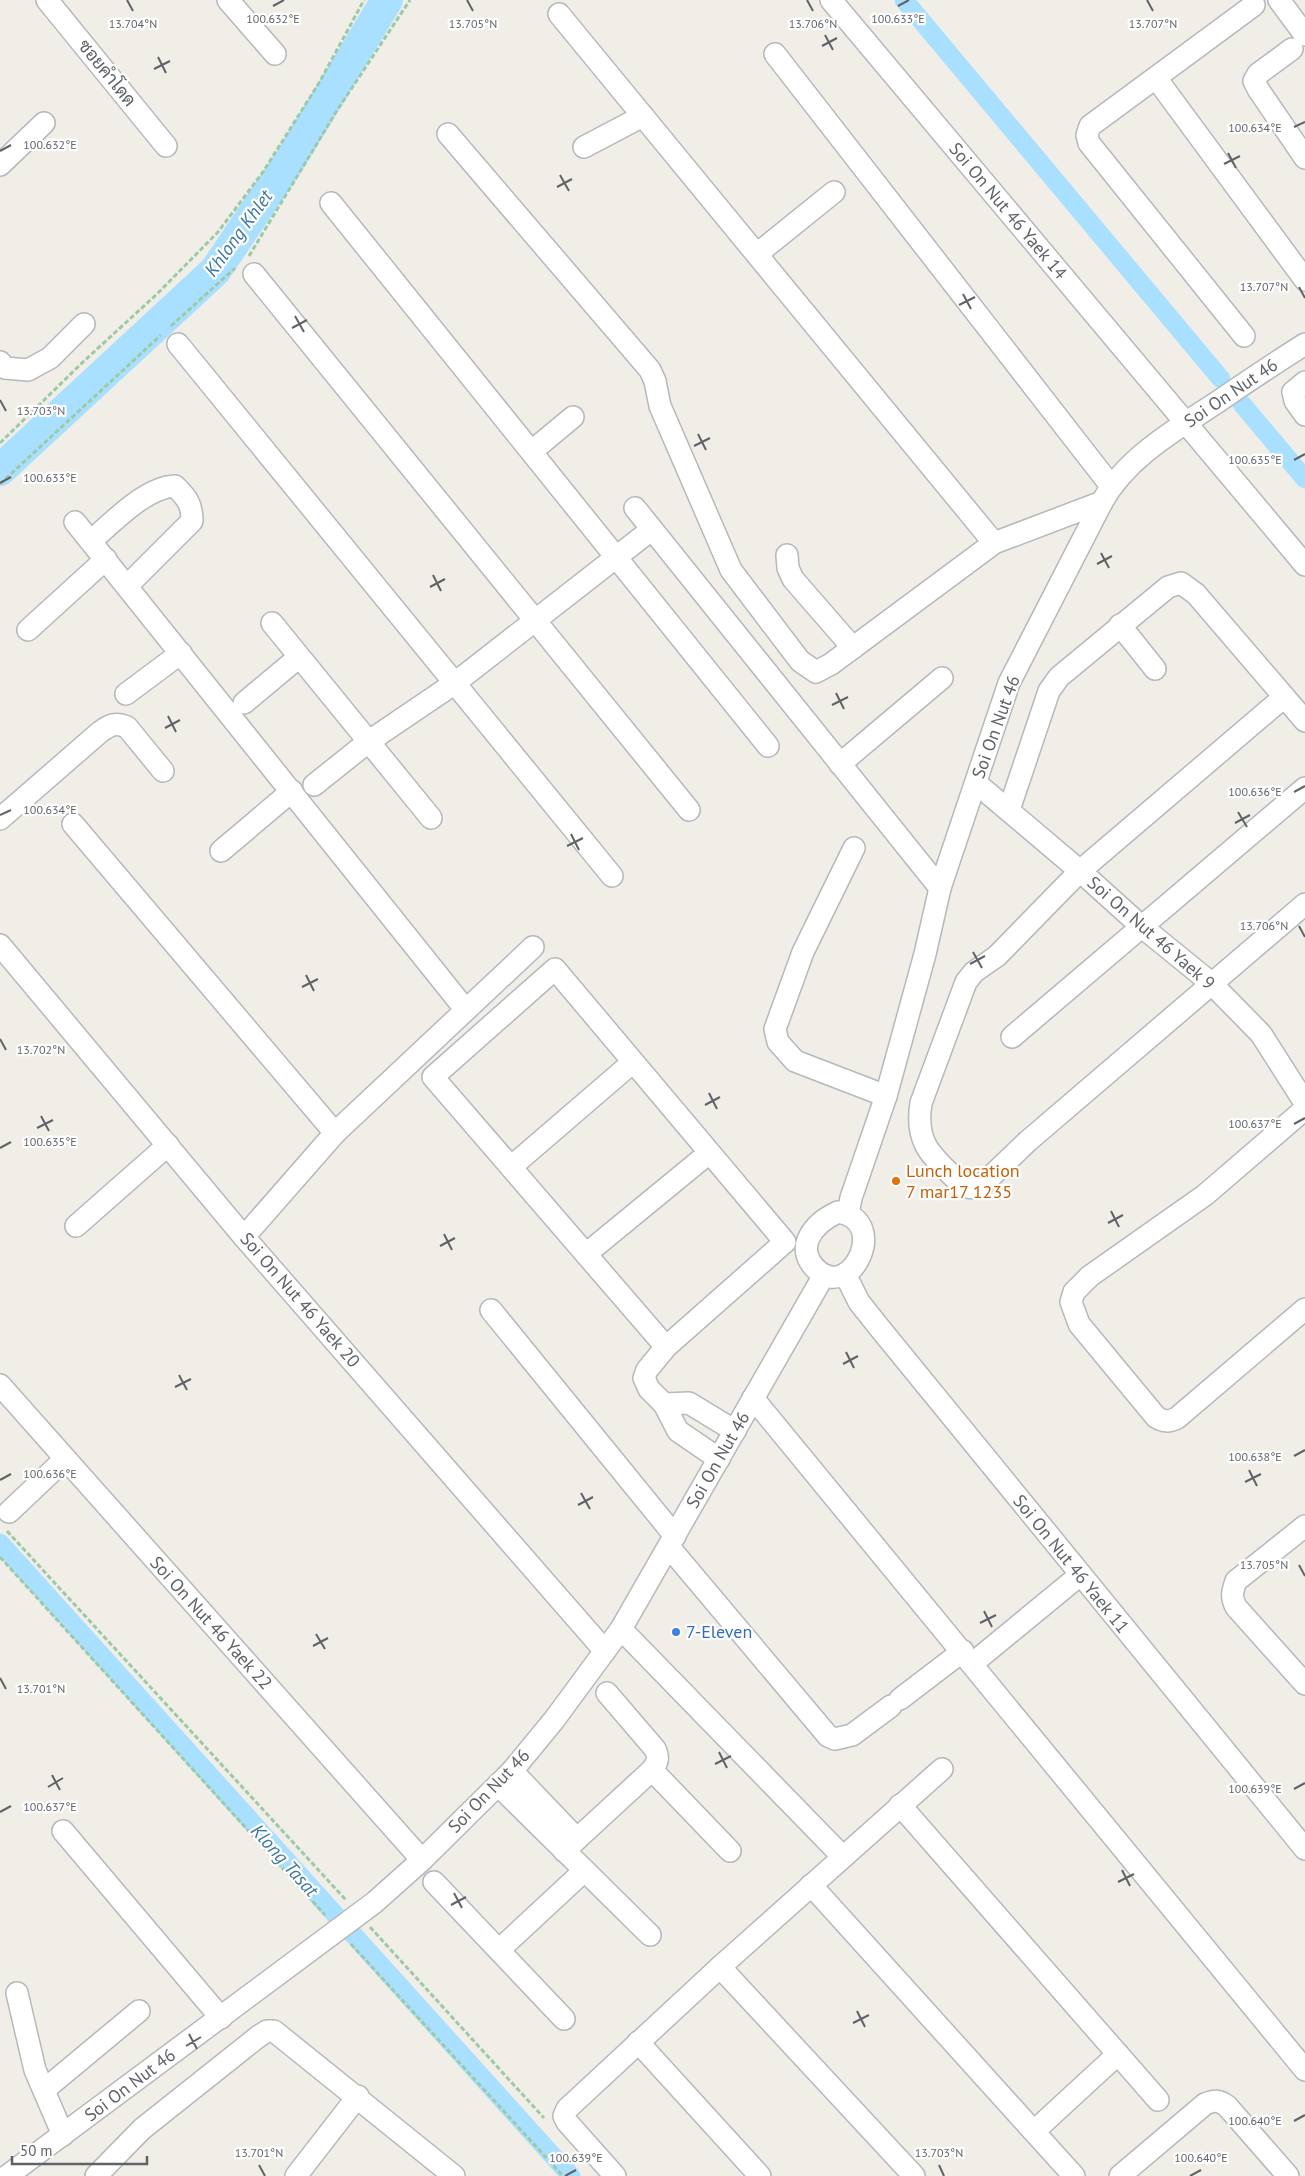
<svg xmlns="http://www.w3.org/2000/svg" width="1305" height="2176" viewBox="0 0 1305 2176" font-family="'PT Sans',Sarabun,sans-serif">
<rect width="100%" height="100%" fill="#f1eee8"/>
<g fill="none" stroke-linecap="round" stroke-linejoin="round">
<g stroke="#aae0ff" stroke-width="19">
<path d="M904,0L1221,379"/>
<path d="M1242,404L1305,479"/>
<path d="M0,1543L571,2176"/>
</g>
<path stroke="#aae0ff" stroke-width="32" d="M0,470L215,271L290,160L387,0"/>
<defs>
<g id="minor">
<path d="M47,0L166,146"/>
<path d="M228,0L275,54"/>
<path d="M831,0L1305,565"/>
<path d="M1279,0L1305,35"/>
<path d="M559,14L994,543"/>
<path d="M1292,49L1258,74L1254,81L1258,89L1305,158"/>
<path d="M775,54L1111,486"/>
<path d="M1156,78L1305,280"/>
<path d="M448,134L650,370L655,381L660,406L731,570L800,661L816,672L831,664L994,543L1102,502"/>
<path d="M584,147L643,116"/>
<path d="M0,165L44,123"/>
<path d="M331,203L768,746"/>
<path d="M757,254L834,192"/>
<path d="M254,274L689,810"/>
<path d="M1244,336L1089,143L1087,135L1090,126L1254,5"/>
<path d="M178,344L612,876"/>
<path d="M0,362L5,368L28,370L50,358L84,324"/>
<path d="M1305,382L1293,392L1295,401L1305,415"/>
<path d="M532,451L573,417"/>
<path d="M635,508L940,888"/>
<path d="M75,522L465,1009"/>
<path d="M91,541C113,522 146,487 175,486C187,498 192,504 192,521L128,585"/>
<path d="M787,555L788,568L793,579L853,648"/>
<path d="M272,623L431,818"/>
<path d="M1120,625L1155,669"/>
<path d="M28,630L106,559"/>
<path d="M126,694L181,653"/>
<path d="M1284,697L1080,871L997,956L974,972L966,982L921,1103C914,1147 935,1158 963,1186C971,1189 975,1188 983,1184L1028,1141L1305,904"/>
<path d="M244,703L299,657"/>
<path d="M840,764L942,678"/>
<path d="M976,783L1080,871L1141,926L1211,983L1261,1034L1305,1103"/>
<path d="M314,785L368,742L455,683L651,530"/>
<path d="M1009,810L1049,691L1059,677L1168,587L1181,583L1196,594L1305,721"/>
<path d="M0,819L100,732C110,725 115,722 127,727L163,771"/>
<path d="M73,824L335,1133"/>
<path d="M854,848L803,952L775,1029L778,1042L795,1061L886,1096"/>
<path d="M221,851L292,791"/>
<path d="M0,945L244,1237L605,1651"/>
<path d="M1012,1037L1305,788"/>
<path d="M1305,1109L1205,1195L1090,1276L1074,1292L1071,1302L1079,1324L1156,1417C1164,1422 1169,1422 1177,1418L1305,1309"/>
<path d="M511,1167L633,1062"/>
<path d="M838,1212C890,1220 852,1300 818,1271C792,1248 814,1223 838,1212Z"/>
<path d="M848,1214L851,1198L886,1096L925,954L940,888L1009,683L1102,502C1126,458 1175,430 1216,403C1245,383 1275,363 1305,344"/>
<path d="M76,1226L168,1145"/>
<path d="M244,1237L335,1133L533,947"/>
<path d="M586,1254L709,1153"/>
<path d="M845,1274L859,1302L878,1326L1305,1849"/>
<path d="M491,1310L675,1536"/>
<path d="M0,1385L422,1860"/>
<path d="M753,1398L1305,2070"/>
<path d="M664,1404L649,1389L644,1378L647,1370L666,1347L785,1242L555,969L433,1077L666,1347"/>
<path d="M719,1459L678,1431L664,1404L689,1403L735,1431"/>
<path d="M9,1512L65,1459"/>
<path d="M1305,1526L1236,1581C1232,1592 1231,1597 1236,1607L1305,1684"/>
<path d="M669,1547L828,1736L835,1739L852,1735L891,1706"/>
<path d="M621,1629L843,1857"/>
<path d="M973,1663L1080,1575"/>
<path d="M900,1699L963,1651"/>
<path d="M652,1770L730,1851"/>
<path d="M512,1771L577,1839"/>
<path d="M498,1785L650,1935"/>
<path d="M900,1805L1158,2100"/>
<path d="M63,1831L221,2018"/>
<path d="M564,1851L652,1770C658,1762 659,1758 655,1749L607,1693"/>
<path d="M434,1882L564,2019"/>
<path d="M811,1885L1074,2176"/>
<path d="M499,1950L584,1871"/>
<path d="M720,1967L914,2176"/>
<path d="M17,1993L35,2070L63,2135"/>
<path d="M638,2042L760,2176"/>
<path d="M44,2090L139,2011"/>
<path d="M1042,2124L1118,2054"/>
<path d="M7,2176L375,1902L422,1860L512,1771L554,1720L621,1629L824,1275"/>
<path d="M96,2176L142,2129L259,2036L267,2031H274L454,2176"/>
<path d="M296,2176L358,2096"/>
<path d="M615,2176L567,2122L564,2116L567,2109L720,1967L942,1769"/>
<path d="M1120,2176L1205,2104C1214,2100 1219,2100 1227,2106L1288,2176"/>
</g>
</defs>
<use href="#minor" stroke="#b5b8bc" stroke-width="24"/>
<g stroke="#9dcaa6" stroke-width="3" stroke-dasharray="5 2.5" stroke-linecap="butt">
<path d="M249,256L336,112L410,0"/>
<path d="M171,326L235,268"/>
<path d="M0,443L84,361L157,294L218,232L263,172L319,83L364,0"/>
<path d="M0,484L161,335"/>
<path d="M7,1531L346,1900"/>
<path d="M0,1557L325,1915"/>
<path d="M370,1927L544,2118"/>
<path d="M351,1944L563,2176"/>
</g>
<use href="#minor" stroke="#fff" stroke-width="21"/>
</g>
<path fill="none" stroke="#5f6368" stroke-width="2" d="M127,0L133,11M467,0L473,11M807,0L813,11M1147,0L1153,11M273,6L284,0M898,6L909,0M825,35L833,50M822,46L837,38M158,57L166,73M154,69L170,61M1294,127L1305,122M0,151L11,145M1228,153L1236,168M1224,164L1240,156M560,175L569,191M557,187L572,179M1299,287L1305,298M963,294L971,309M959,305L975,297M295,316L304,332M292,328L307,320M0,400L6,411M698,434L706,450M694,446L710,438M1294,460L1305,454M0,483L11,477M1101,553L1109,568M1097,564L1112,556M433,575L441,591M430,587L445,579M836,693L844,709M832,705L848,697M168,716L176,732M165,728L180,720M1294,792L1305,786M1238,812L1247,827M0,815L11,810M1235,823L1250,815M571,834L579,850M567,846L583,838M1299,926L1305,937M973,952L982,968M970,964L985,956M306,975L314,991M302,987L318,979M0,1039L6,1050M709,1093L717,1109M705,1105L720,1097M41,1116L49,1131M1294,1124L1305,1118M37,1128L53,1120M0,1148L11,1142M1111,1211L1119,1227M1108,1223L1123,1215M444,1234L452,1250M440,1246L455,1238M846,1352L854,1368M843,1364L858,1356M179,1375L187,1390M175,1387L191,1379M1294,1456L1305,1450M1249,1470L1257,1486M0,1480L11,1474M1245,1482L1261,1474M581,1493L590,1509M578,1505L593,1497M1299,1565L1305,1576M984,1611L992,1627M980,1623L996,1615M316,1634L325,1649M313,1646L328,1638M0,1678L6,1689M719,1752L727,1768M715,1764L731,1756M52,1775L60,1790M48,1787L63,1778M1294,1789L1305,1783M0,1812L11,1806M1122,1870L1130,1886M1118,1882L1134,1874M454,1893L462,1908M451,1905L466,1897M857,2011L865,2027M853,2023L869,2015M189,2034L197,2049M186,2046L201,2037M1294,2121L1305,2115M259,2165L265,2176M939,2165L944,2176M565,2176L576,2170M1190,2176L1201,2170"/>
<circle fill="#e8710a" stroke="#fff" stroke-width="2" cx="896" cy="1181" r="5"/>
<circle fill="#3f7fe0" stroke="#fff" stroke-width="2" cx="676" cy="1632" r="5"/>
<g text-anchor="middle" stroke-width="4.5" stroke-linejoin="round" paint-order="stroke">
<g font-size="18" fill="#5f6368" stroke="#fff">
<text transform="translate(107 73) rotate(51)" y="6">ซอยคำโดด</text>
<text transform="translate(1008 211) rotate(50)" y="6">Soi On Nut 46 Yaek 14</text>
<text transform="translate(1231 393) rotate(-34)" y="6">Soi On Nut 46</text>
<text transform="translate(996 727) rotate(-70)" y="6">Soi On Nut 46</text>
<text transform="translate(1151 933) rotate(41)" y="6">Soi On Nut 46 Yaek 9</text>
<text transform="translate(300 1300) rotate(49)" y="6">Soi On Nut 46 Yaek 20</text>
<text transform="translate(718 1460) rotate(-60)" y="6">Soi On Nut 46</text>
<text transform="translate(1071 1564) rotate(51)" y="6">Soi On Nut 46 Yaek 11</text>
<text transform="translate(211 1623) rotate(48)" y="6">Soi On Nut 46 Yaek 22</text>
<text transform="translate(489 1791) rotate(-46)" y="6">Soi On Nut 46</text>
<text transform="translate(130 2085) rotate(-37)" y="6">Soi On Nut 46</text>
</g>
<g font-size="18" fill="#c56008" stroke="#fff" text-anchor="start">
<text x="906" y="1177">Lunch location<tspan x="906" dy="21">7 mar17 1235</tspan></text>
</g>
<g font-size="18" fill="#366cbe" stroke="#fff" text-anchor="start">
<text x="686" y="1638">7-Eleven</text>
</g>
<g font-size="19" font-style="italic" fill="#3c77a3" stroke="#fff">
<text transform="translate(238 233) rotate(-54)" y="7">Khlong Khlet</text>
<text transform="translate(285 1860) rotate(48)" y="7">Klong Tasat</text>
</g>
</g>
<g font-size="12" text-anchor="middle" fill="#5f6368" stroke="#fff" stroke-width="4.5" stroke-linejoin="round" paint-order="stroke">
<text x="273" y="23">100.632°E</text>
<text x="898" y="23">100.633°E</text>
<text x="133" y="28">13.704°N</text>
<text x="473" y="28">13.705°N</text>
<text x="813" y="28">13.706°N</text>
<text x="1153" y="28">13.707°N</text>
<text x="1255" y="132">100.634°E</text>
<text x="50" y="149">100.632°E</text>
<text x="1264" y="291">13.707°N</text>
<text x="41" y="415">13.703°N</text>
<text x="1255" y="464">100.635°E</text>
<text x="50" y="482">100.633°E</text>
<text x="1255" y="796">100.636°E</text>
<text x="50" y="814">100.634°E</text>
<text x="1264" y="930">13.706°N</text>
<text x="41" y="1054">13.702°N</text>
<text x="1255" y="1128">100.637°E</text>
<text x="50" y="1146">100.635°E</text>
<text x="1255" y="1461">100.638°E</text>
<text x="50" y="1478">100.636°E</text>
<text x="1264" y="1569">13.705°N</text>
<text x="41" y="1693">13.701°N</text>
<text x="1255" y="1793">100.639°E</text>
<text x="50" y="1811">100.637°E</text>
<text x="1255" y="2125">100.640°E</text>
<text x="259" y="2157">13.701°N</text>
<text x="939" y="2157">13.703°N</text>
<text x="576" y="2162">100.639°E</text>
<text x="1201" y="2162">100.640°E</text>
</g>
<path d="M12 2156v8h135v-8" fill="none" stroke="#5f6368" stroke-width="2.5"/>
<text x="20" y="2156" font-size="15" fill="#5f6368" stroke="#ffffff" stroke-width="4" paint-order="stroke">50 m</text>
</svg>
